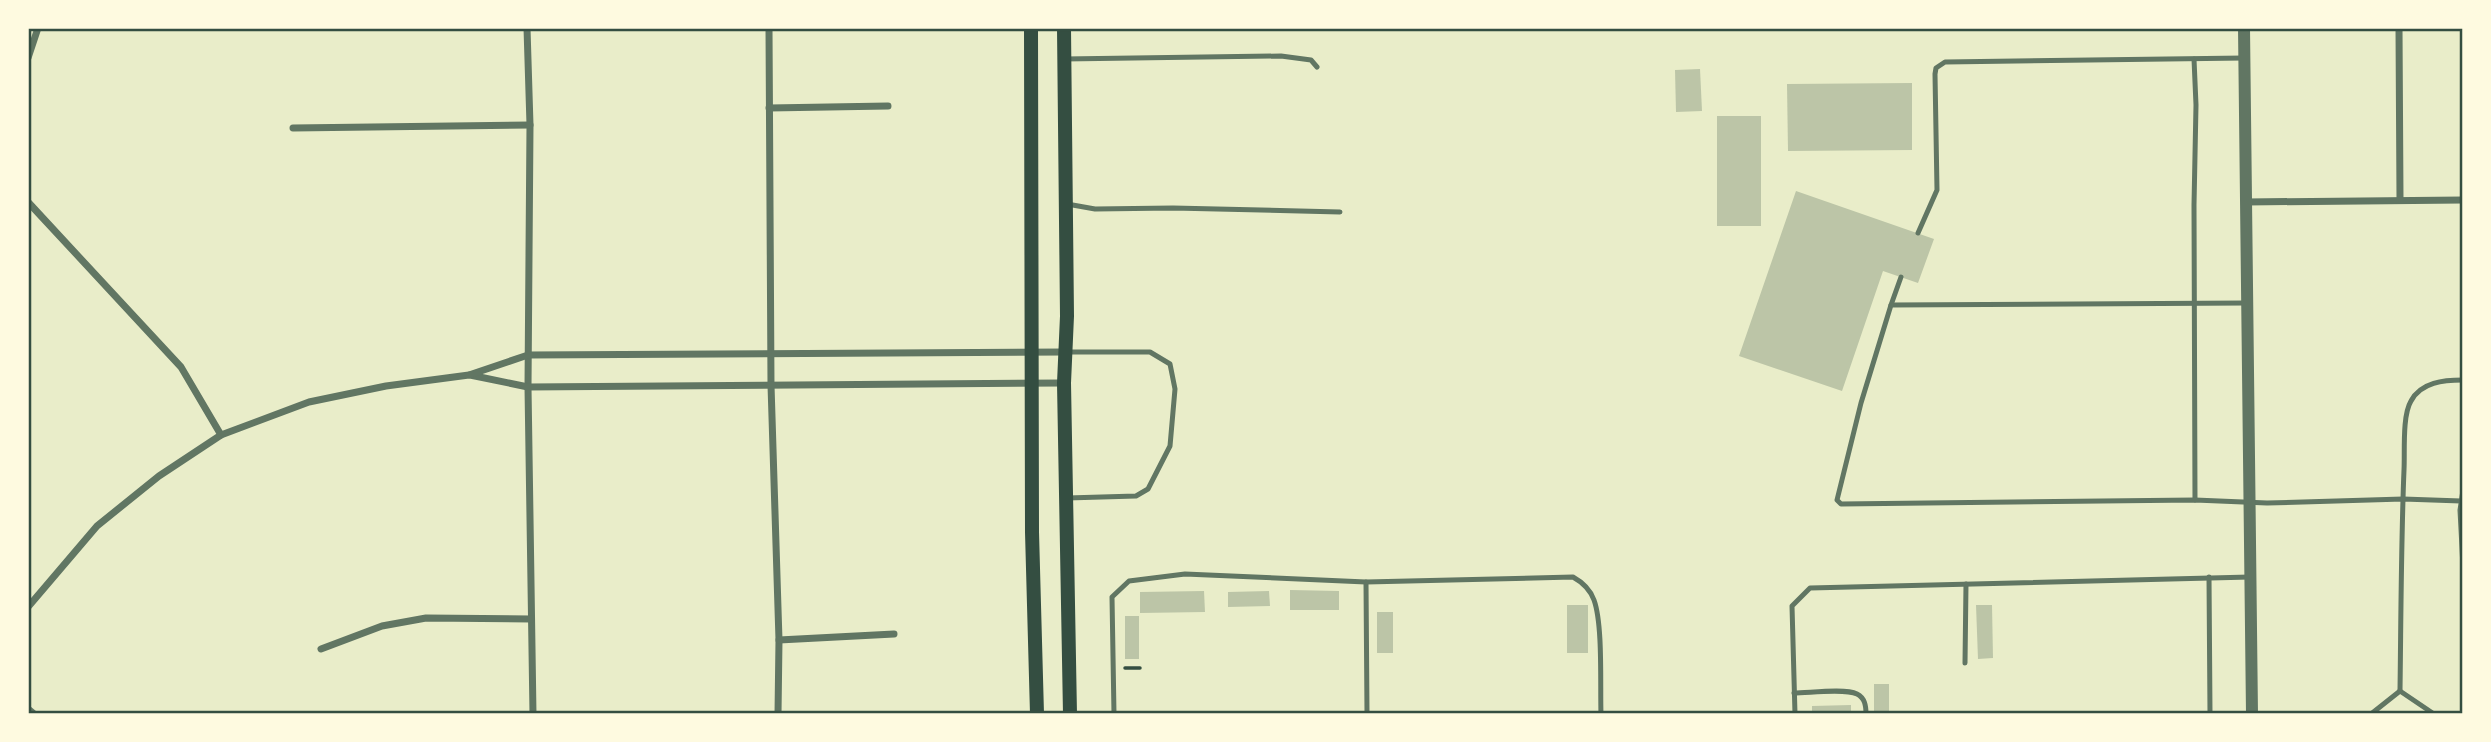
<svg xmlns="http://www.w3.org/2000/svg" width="2491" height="742" viewBox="0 0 2491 742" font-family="Georgia,serif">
<rect width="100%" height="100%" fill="#e9edc9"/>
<g fill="#bcc5a7">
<path d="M1700,69L1702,111L1676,112L1675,70Z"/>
<path d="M1912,83V150L1788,151L1787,84Z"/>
<rect x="1717" y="116" width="44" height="110"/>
<path d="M1796,191L1934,239L1918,283L1883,271L1842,391L1739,356Z"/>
<path d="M1290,590L1339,591V610H1290Z"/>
<path d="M1204,591L1205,612L1140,613V592Z"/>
<path d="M1269,591L1270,606L1228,607V592Z"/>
<rect x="1567" y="605" width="21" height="48"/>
<path d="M1976,605H1992L1993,658L1978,659Z"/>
<rect x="1377" y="612" width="16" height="41"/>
<rect x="1125" y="616" width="14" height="43"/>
<rect x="1874" y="684" width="15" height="29"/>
<path d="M1851,705V714H1812V706Z"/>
</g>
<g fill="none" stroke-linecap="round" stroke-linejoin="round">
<path stroke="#344e41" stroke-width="3.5" d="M1125,668H1140"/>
<g stroke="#617663" stroke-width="5">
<path d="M1141,28H1332"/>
<path d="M1064,59L1281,56L1311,60L1317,67"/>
<path d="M2194,59L2196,105L2194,205L2195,500"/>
<path d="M1067,204L1095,209L1173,208L1340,212"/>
<path d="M1918,233L1937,190L1935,74L1936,68L1945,62L2244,58"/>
<path d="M2246,303L1891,305L1861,403L1837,500L1841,504L2195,500L2267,503L2403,499L2461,501"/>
<path d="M1891,305L1901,277"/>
<path d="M2463,490L2460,510L2463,567"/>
<path d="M1067,498L1136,496L1148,489L1170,446L1175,389L1170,364L1150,352H1068"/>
<path d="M2209,577L2210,714"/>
<path d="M1366,582L1367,714"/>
<path d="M1965,663L1966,584"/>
<path d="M2400,691C2401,617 2401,544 2404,470C2405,452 2402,416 2411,401C2421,382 2444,380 2463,380"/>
<path d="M2400,691L2434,714"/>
<path d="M1794,693C1809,693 1845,688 1857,694C1865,698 1866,706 1866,714"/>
<path d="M1114,714L1112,597L1129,581L1185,574L1366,582L1573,577C1582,582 1590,589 1594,600C1603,625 1600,685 1601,714"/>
<path d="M1795,714L1792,606L1810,588L2250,577"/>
<path d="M2371,714L2400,691"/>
</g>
<g stroke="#617663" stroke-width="7">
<path d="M527,28L530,125L528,387L533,714"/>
<path d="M769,28L771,385L779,640L778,714"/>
<path d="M2399,28L2400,200"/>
<path d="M28,58L38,28"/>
<path d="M769,108L888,106"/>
<path d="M293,128L530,125"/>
<path d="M28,202L181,367L221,435"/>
<path d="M2246,202L2463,200"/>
<path d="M470,375L528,387L1064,383"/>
<path d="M28,607L97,526L159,476L221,435L309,402L386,386L469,375L528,355L1065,352"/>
<path d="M779,640L894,634"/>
<path d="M321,649L382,626L426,618L531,619"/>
<path d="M28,709L34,714"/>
</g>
<path stroke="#617663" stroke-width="12" d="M2244,28L2252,714"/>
<g stroke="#344e41" stroke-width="14">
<path d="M1031,28L1032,532L1037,714"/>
<path d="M1064,28L1067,316L1064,383L1070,714"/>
</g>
</g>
<rect width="2491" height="742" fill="none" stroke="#fefae0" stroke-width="60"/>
<rect x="30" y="30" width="2431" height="682" fill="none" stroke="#344e41" stroke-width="2.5"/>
</svg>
